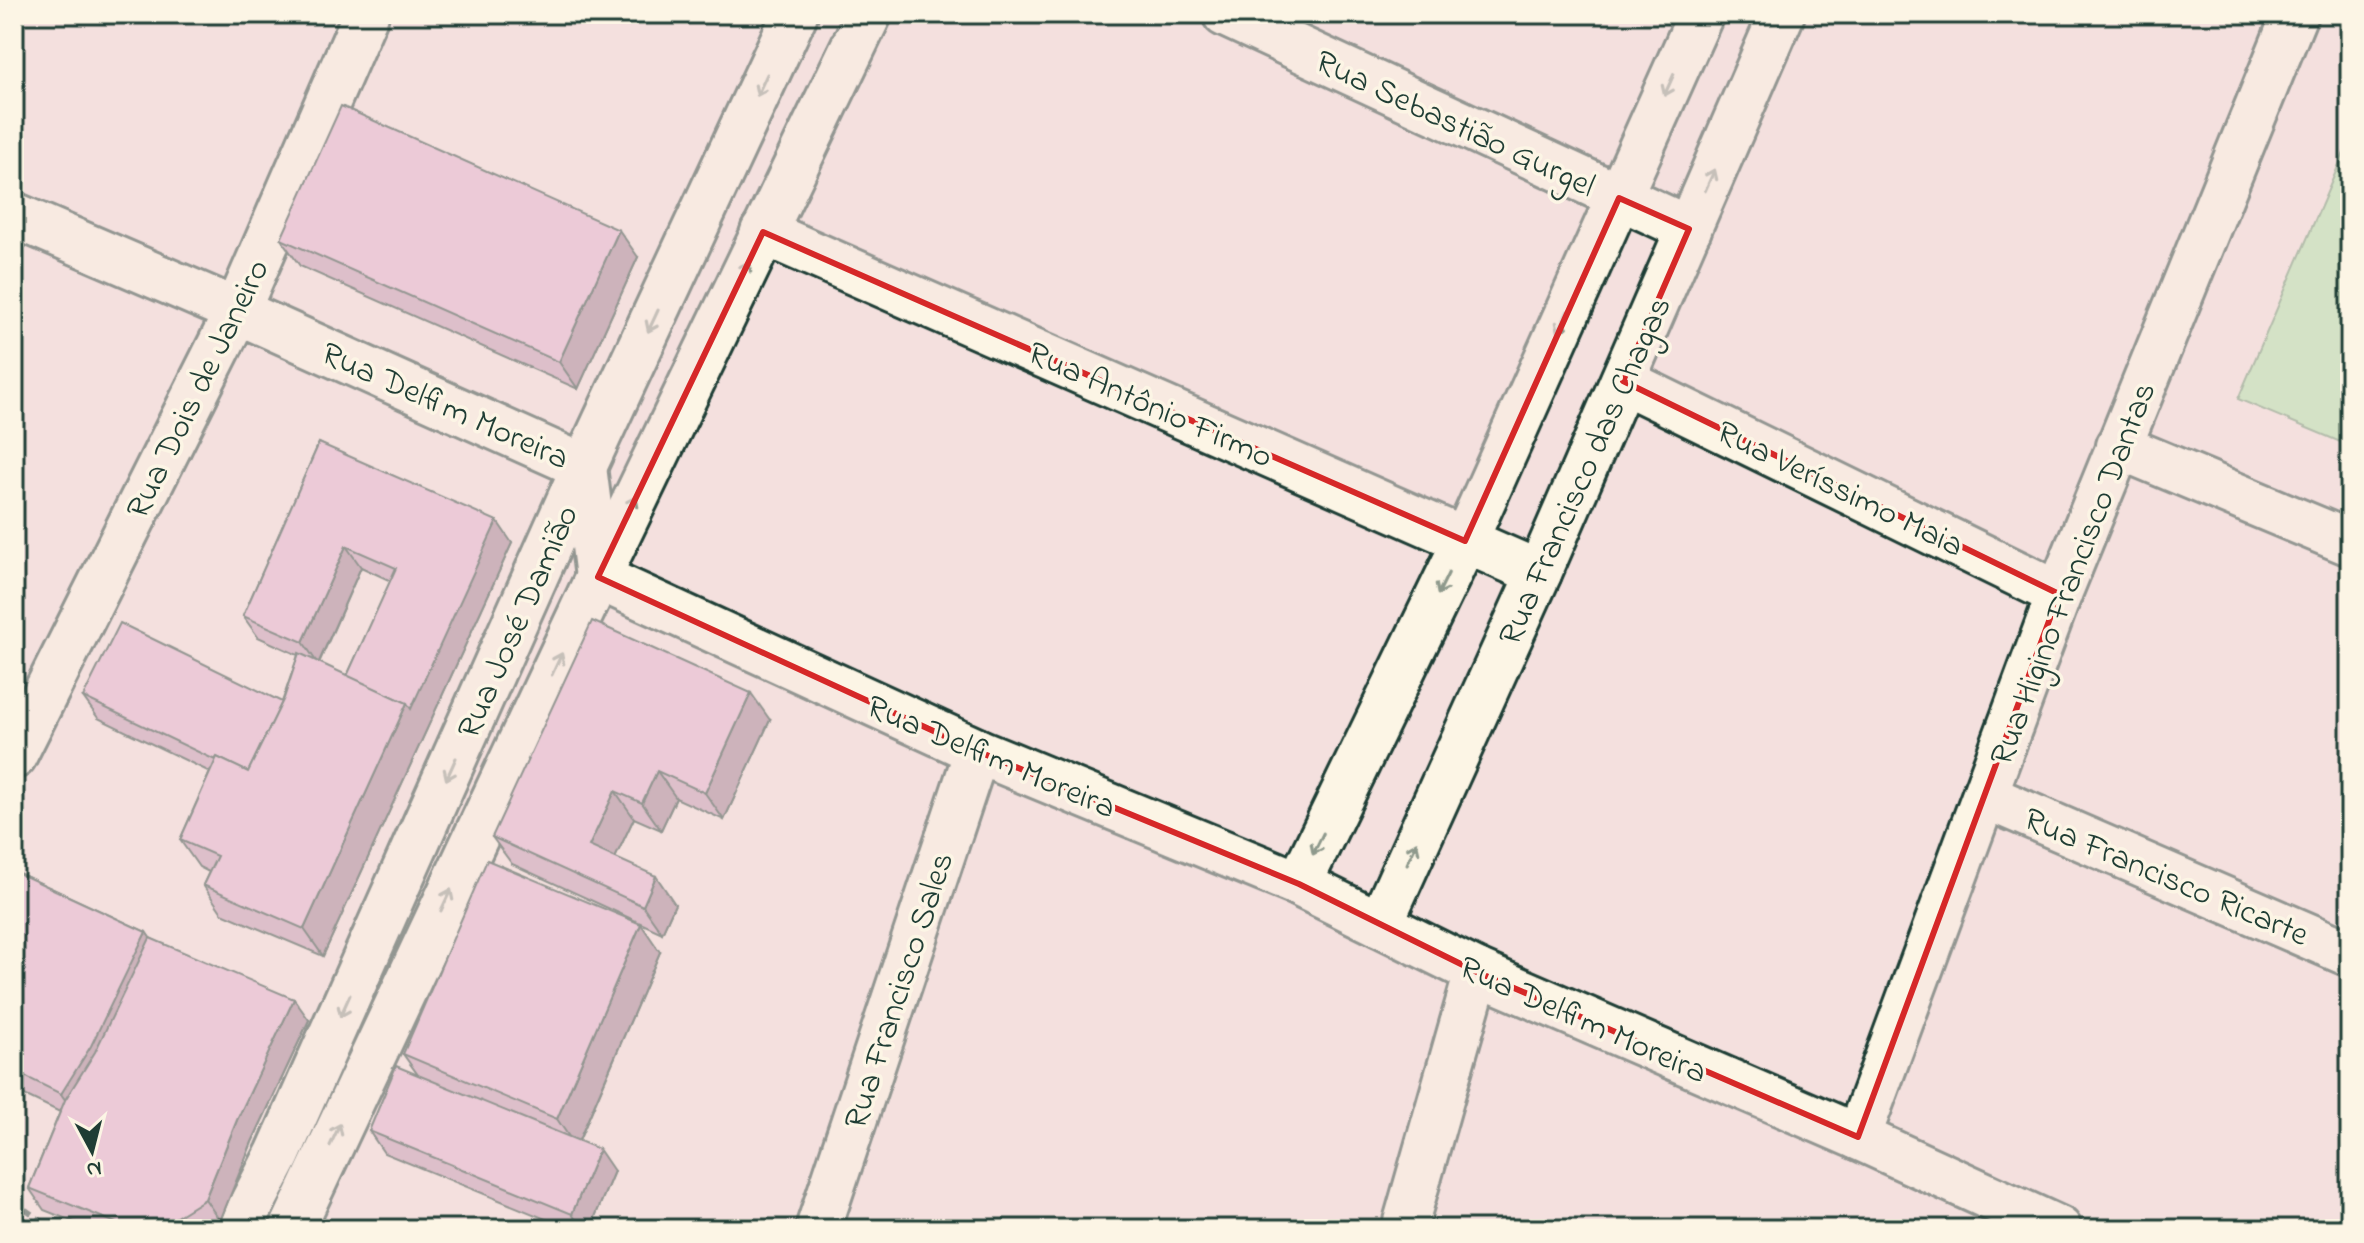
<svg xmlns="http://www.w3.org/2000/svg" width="2364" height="1243" viewBox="0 0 2364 1243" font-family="'Indie Flower',sans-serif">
<rect width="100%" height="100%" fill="#f4e0de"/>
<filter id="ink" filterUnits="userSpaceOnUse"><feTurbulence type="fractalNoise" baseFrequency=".0125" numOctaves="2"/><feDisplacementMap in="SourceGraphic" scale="16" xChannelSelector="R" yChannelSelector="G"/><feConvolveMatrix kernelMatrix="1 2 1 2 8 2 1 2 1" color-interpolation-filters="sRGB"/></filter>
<g filter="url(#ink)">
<path fill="#ade5a8" stroke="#66916e" stroke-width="2" d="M2350,139V446L2238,399Z"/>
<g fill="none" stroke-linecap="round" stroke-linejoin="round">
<defs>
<g id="street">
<path d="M1225,14L1689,229"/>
<path d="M14,215L237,311L584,467L598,577L977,751L1299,884L1477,972L1858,1137L2059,1229"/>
<path d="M763,232L1539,573"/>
<path d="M1623,381L2059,594"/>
<path d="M2118,446L2350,543"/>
<path d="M14,756L237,311L366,14"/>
<path d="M1985,796L2350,954"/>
<path d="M1299,884L1465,541L1701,14"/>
<path d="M1380,924L1539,573L1782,14"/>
<path d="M1858,1137L2059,594L2295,14"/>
<path d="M818,1229L977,751"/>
<path d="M1404,1229L1477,972"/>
</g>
<g id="secondary">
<path d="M239,1229L278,1154L584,467L795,14"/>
<path d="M292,1229L598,577L869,14"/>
</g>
</defs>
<use href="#street" stroke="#1f3d34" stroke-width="50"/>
<use href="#secondary" stroke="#1f3d34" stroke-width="50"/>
<path stroke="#1f3d34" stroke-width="5" stroke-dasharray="8 6" stroke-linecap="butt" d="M14,1201L53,1229"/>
<use href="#street" stroke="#fcf5e5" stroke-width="44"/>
<use href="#secondary" stroke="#fcf5e5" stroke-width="44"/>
</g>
<g fill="#c297b1" stroke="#1f3d34" stroke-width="2" fill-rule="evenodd">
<path d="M281,239L638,257L578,389L300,266Z"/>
<path d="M319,443L512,543L323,956L222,913L203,885L209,872L199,867L180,840L210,772L98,718L83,697L282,702L298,655L258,637L243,616ZM361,567L391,581L347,676L319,663Z"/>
<path d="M770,720L724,820L676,798L661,830L634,818L615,858L675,904L662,933L512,864L492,837Z"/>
<path d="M14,871L146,932L150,938L309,1020L252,1142L220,1221L207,1229H92L44,1210L29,1188L60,1112L14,1090Z"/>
<path d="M660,952L579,1141L614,1171L590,1229H570L384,1153L369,1131L418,1075L403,1054Z"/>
</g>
<g fill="#9e7b90" stroke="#1f3d34" stroke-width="2">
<path d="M619,230L638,257L578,389L559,362Z"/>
<path d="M497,521L512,543L323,956L304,929L407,703Z"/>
<path d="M346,546L361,567L318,664L303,642Z"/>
<path d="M751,693L770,720L724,820L705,793Z"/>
<path d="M657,771L676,798L661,830L642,803Z"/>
<path d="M615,791L634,818L608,873L589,846Z"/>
<path d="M656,876L675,904L662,933L643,906Z"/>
<path d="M641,924L660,952L576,1147L557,1119Z"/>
<path d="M146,932L165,959L80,1121L61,1094Z"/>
<path d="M294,999L309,1020L252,1142L220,1221L205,1199L237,1120Z"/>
<path d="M599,1149L614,1171L590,1229H582L572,1214Z"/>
</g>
<g fill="#e2b0ce" stroke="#1f3d34" stroke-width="2">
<path d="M341,106L619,230L559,362L281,239Z"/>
<path d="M319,443L497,521L411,709L407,703L347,676L396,568L346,546L303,642L243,616Z"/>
<path d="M592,621L751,693L705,793L657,771L642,803L615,791L589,846L656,876L643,906L492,837Z"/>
<path d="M120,623L282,702L248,772L217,757L215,760L83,697Z"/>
<path d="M299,653L407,703L304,929L203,885L217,856L180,840L217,757L248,772L284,698Z"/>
<path d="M487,860L641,924L557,1119L403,1054Z"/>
<path d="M14,871L146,932L91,1046L61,1094L14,1071Z"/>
<path d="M150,938L294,999L237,1120L205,1199L157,1229H131L29,1188L65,1100L95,1052Z"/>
<path d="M396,1066L599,1149L572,1214L369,1131Z"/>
</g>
<defs><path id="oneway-shaft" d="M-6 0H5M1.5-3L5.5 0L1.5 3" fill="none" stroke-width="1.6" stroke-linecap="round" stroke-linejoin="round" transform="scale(2)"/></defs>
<g stroke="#8e998c">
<use href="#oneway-shaft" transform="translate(762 85) rotate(115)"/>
<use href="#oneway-shaft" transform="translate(1669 85) rotate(114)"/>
<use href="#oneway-shaft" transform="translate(1710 180) rotate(-66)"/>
<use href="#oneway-shaft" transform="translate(744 272) rotate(-64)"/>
<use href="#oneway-shaft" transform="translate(653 321) rotate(115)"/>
<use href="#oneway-shaft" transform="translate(1563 322) rotate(114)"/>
<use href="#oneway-shaft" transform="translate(631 507) rotate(-64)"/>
<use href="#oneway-shaft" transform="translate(1443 584) rotate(116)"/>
<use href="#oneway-shaft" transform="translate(557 664) rotate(-65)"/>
<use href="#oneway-shaft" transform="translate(451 769) rotate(114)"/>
<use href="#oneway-shaft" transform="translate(1318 844) rotate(116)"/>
<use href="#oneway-shaft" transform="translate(1412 853) rotate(-66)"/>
<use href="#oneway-shaft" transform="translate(446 900) rotate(-65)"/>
<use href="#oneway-shaft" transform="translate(345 1006) rotate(114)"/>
<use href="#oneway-shaft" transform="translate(335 1135) rotate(-65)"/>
</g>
</g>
<path d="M0 0H2364V1243H0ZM1619,198L1689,229L1623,381L2059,594L1858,1137L1477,972L1299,884L977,751L598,577L763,232L1465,541Z" fill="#f4e0de" fill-opacity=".55" fill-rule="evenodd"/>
<path fill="none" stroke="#d62828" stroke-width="6" stroke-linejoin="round" d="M1619,198L1689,229L1623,381L2059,594L1858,1137L1477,972L1299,884L977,751L598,577L763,232L1465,541Z"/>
<g text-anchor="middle" stroke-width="7" stroke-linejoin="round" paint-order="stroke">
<g font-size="34" fill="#1f3d34" stroke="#fcf5e5">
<text transform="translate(1456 122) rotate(25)" y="12">Rua Sebastião Gurgel</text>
<text transform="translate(196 388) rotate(-64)" y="12">Rua Dois de Janeiro</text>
<text transform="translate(1151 403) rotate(24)" y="12">Rua Antônio Firmo</text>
<text transform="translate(446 404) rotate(24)" y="12">Rua Delfim Moreira</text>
<text transform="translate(1583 470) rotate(-66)" y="12">Rua Francisco das Chagas</text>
<text transform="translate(1841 487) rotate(26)" y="12">Rua Veríssimo Maia</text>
<text transform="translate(2071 573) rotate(-69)" y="12">Rua Higino Francisco Dantas</text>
<text transform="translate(516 621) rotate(-66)" y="12">Rua José Damião</text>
<text transform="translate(992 755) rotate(23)" y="12">Rua Delfim Moreira</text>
<text transform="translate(2167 875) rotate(23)" y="12">Rua Francisco Ricarte</text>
<text transform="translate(897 990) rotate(-72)" y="12">Rua Francisco Sales</text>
<text transform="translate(1584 1018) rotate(24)" y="12">Rua Delfim Moreira</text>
</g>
</g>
<rect width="2364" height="1243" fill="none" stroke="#fcf5e5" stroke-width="48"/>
<rect x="24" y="24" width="2316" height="1195" fill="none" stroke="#1f3d34" stroke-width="3" filter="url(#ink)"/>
<g transform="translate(92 1151) rotate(173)" stroke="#fcf5e5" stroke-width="6" paint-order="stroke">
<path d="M0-6L14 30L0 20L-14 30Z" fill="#1f3d34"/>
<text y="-12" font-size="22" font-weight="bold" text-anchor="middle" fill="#1f3d34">N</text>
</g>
</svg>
